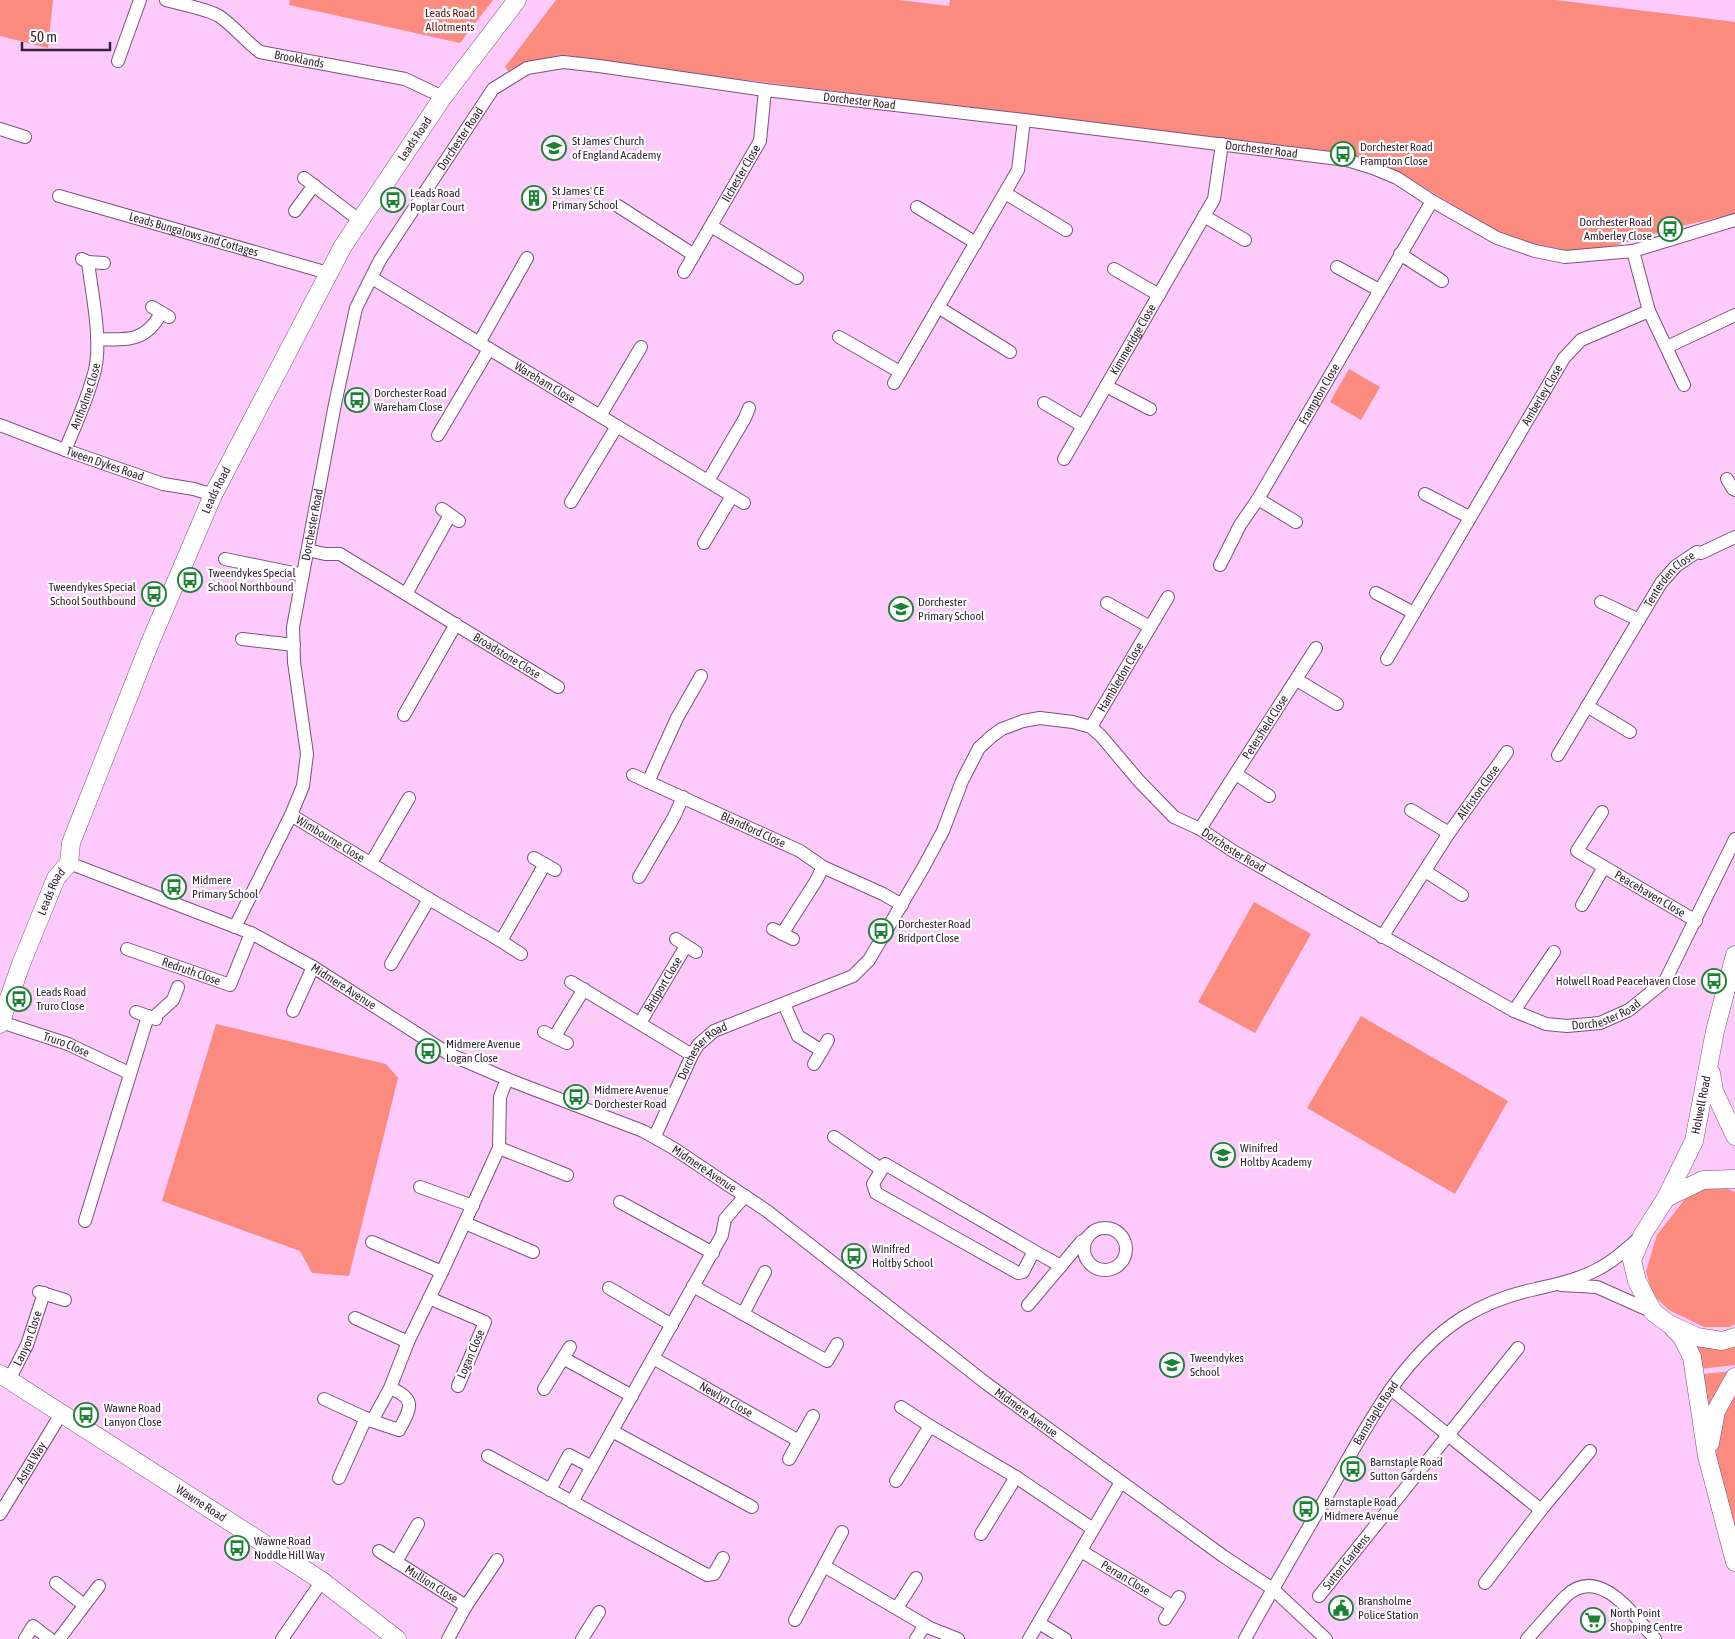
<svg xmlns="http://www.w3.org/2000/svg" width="1735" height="1639" viewBox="0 0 1735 1639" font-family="'Asap Condensed',sans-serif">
<rect width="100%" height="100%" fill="#fecafc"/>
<g fill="#fb8b7f">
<path d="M0,0H53L48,48L0,36Z"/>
<path d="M290,0H493L460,43L289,5Z"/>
<path d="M556,0H899L949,6L950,0H1556L1735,22V214L1677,227L1614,246L1583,251L1554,250L1506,237L1402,174L1200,137L564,57L525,63L508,71L505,67Z"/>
<path d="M1349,369L1380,387L1361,420L1330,402Z"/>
<path d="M1254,902L1311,934L1255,1033L1198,1002Z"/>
<path d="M1361,1016L1508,1101L1455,1194L1307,1108Z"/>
<path d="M216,1024L386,1064L398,1078L349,1276L312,1273L300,1251L162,1201Z"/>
<path d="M1723,1187L1735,1192V1324L1730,1327H1704L1669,1310L1652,1294L1646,1271L1657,1235L1685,1199L1700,1189Z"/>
<path d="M1695,1345L1718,1349L1735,1347V1365L1700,1369Z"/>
<path d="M1734,1371L1709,1423L1701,1374Z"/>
<path d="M1735,1383V1543L1714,1453L1728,1393Z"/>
</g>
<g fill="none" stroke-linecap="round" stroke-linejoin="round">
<defs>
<g id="street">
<path id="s1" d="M166,0C180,4 208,9 219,16C234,26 245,41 260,52L405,79L443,97"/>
<path d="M118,61L140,0"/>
<path d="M0,129L25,137"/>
<path d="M304,178L359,220"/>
<path d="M1005,193L1066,230"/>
<path id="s2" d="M59,196L328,273"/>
<path d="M618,206L694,255"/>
<path d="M917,207L976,243"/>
<path d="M295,211L314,185"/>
<path d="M1204,216L1245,240"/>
<path d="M711,226L797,278"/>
<path d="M1633,251L1649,311L1684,385"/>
<path d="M1400,254L1442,281"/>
<path d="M82,259L88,262L104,263"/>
<path d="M1337,267L1379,290"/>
<path d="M1114,269L1159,295"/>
<path id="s3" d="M684,272L760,141L765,90"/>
<path id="s4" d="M372,278L744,503"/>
<path d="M152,307L169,317"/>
<path d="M938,307L1010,352"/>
<path d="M839,337L900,372"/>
<path d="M97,339C127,340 146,342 161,313"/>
<path d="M479,343L527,258"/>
<path d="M1667,347L1735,315"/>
<path d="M894,383L1018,170L1024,120"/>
<path d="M1106,386L1150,409"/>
<path d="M1044,403L1083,426"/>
<path d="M600,416L641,347"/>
<path id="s5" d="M0,425L65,450L163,484L194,489L213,495"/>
<path d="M438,435L489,349"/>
<path id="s6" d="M65,450C76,424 88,398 95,370C102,340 92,294 88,262"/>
<path id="s7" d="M1064,459L1214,199L1222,144"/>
<path d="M1727,479L1733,489L1735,490"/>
<path d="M708,481L745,418L749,408"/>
<path d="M1425,494L1469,517"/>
<path d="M1258,499L1296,522"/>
<path d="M571,502L617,426"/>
<path d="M442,509L459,521"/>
<path d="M704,543L732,496"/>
<path id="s8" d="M308,550L325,554H340L558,687"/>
<path d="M225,559L303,575"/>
<path id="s9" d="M1220,565L1240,525L1258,499L1432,201"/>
<path d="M1376,593L1414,613"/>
<path d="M406,594L450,515"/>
<path d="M1601,602L1639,620"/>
<path d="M1107,603L1150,627"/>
<path d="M242,639L294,645"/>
<path id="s10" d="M1387,659L1564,358L1581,340L1649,311"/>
<path d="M1297,680L1337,704"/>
<path d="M1587,706L1630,732"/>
<path d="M404,715L456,624"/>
<path id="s11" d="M1091,727L1168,597"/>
<path id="s12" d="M1558,755L1661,583L1676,566L1697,552L1701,553L1735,537"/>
<path d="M1236,774L1269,796"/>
<path id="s13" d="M633,775L800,851L823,867L883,894L902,905"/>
<path d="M648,782L677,718L701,676"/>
<path d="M1411,810L1449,833"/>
<path id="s14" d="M1602,812L1577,851L1696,921"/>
<path id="s15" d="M291,815L429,899L501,941L521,954"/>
<path id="s16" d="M1200,829L1316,648"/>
<path d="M534,858L555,870"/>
<path id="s17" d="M69,863L251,933L313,967L449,1054L507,1079L643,1131L673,1148L767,1211L987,1384L1223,1556L1273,1589L1326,1639"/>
<path d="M371,863L409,798"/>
<path d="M1425,871L1462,895"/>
<path d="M639,877L674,817L683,797"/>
<path d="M1582,905L1604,867"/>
<path id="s18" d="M235,927L291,815L303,786L307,754L294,662L293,627L335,404L356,308L380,260L493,89L527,68L563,62L599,66L765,90L1024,120L1347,160L1373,168L1397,178L1432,201L1497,238L1535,251L1565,257L1633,251L1735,220"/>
<path d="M773,929L793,939"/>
<path d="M782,934L816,881L823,867"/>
<path id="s19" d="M1382,937L1449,833L1507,752"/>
<path d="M676,939L696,952"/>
<path d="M501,941L545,864"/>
<path id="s20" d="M127,949L230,985L251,933"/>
<path d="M391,964L429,899"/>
<path d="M571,982L692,1055"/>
<path d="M784,1004L798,1036L822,1051"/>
<path d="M293,1011L313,967"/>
<path d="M1514,1011L1554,952"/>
<path d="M136,1012L156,1019"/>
<path d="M153,1018L173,1000L178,987"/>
<path id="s21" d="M1,1022L68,1044L129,1073"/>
<path id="s22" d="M640,1023L686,946"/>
<path d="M544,1032L567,1043"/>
<path d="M555,1036L584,989"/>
<path d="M814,1064L828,1040"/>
<path id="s23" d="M655,1136L692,1055L698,1045L714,1031L853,976L869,960L923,868L943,831L962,781L979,748L992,736L1002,729L1023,721L1040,718L1073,722L1091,727L1101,736L1139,781L1174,817L1200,829L1233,851L1514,1011L1546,1024L1567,1026L1600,1023L1629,1010L1665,981L1735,839"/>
<path d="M834,1137L881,1169"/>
<path d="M499,1148L567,1175"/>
<path d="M420,1187L473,1206"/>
<path d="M620,1202L713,1253"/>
<path d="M85,1221L148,1016"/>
<path d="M465,1223L533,1252"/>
<circle cx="1105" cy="1249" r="21"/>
<path d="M372,1242L442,1272"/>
<path d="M1034,1251L885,1164L873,1184L876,1193L1018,1273L1023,1272L1034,1251L1061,1266"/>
<path d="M1561,1285L1597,1287L1653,1312"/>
<path d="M693,1286L827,1361L837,1344"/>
<path d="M609,1288L672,1325"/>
<path d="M39,1292L65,1300"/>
<path d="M429,1298L485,1322L458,1386"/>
<path d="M1028,1305L1081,1242L1086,1239"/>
<path d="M743,1314L765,1272"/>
<path d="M355,1318L408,1342"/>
<path d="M563,1358L632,1396"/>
<path id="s24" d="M653,1358L799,1441"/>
<path id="s25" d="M9,1380L27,1345L44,1293"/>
<path d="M390,1388C417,1399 411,1408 399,1430L372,1421L390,1388L408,1342L442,1272L499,1148L500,1097L507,1079"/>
<path d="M544,1389L570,1347"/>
<path d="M1391,1389L1541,1510"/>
<path d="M324,1399L372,1421"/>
<path d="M901,1407L930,1426L1016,1477L1093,1529"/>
<path d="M612,1431L752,1507"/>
<path d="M488,1456L707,1575L714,1574L723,1558"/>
<path d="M789,1459L813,1416"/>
<path d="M339,1478L366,1418"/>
<path d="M896,1481L930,1426"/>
<path d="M550,1490L569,1455L592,1467"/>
<path d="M572,1502L722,1235L725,1219L745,1196"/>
<path id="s26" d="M0,1514L61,1414"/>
<path d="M981,1534L1016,1477"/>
<path id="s27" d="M379,1551L466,1606"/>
<path id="s28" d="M1081,1551L1172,1606"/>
<path d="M396,1562L418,1524"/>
<path d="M824,1566L930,1628L958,1639"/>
<path d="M56,1583L84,1605"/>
<path d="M1485,1583L1541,1510L1590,1451"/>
<path id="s29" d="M1319,1596L1518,1348"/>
<path d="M897,1608L916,1578"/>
<path d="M1165,1619L1179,1597"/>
<path d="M795,1620L842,1532"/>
<path d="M1039,1623L1065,1639"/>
<path d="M25,1639L33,1626L50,1639"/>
<path d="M59,1639L99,1586"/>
<path d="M282,1639L322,1581"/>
<path d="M448,1639L466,1606L497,1560"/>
<path d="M582,1639L599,1612"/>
<path d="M916,1639L925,1625"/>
<path d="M1029,1639L1121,1482"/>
<path id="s30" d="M1245,1639C1272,1590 1300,1542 1328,1494C1364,1432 1399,1358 1462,1318C1483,1305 1511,1294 1536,1289C1557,1284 1581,1279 1600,1268C1615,1260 1627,1249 1639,1238"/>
<path d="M1527,1639C1540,1625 1553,1609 1566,1596C1600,1564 1635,1617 1655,1639"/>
</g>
<g id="secondary">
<path d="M1735,955L1715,1031L1694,1141L1666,1198L1643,1234L1632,1260L1637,1281L1653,1312L1669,1324L1697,1337L1722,1341L1735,1337"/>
<path id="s31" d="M0,1024L21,964L56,878L69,863L71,843L149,645L213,495L343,246L443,97L517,0"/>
<path d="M1711,1073L1714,1091L1735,1136"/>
<path d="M1666,1198L1703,1180L1735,1179"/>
<path d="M1673,1328L1682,1337L1692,1357L1707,1456L1735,1562"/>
<path id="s32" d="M0,1374L322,1581L397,1639"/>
<path d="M1710,1443L1716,1411L1735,1377"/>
</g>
</defs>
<use href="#street" stroke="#7e507d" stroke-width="14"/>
<use href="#secondary" stroke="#7e507d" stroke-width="19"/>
<use href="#street" stroke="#fff" stroke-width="12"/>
<use href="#secondary" stroke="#fff" stroke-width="18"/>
</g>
<defs>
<symbol id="school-ring" viewBox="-11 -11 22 22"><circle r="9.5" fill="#fff" stroke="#1e8236" stroke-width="1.5"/><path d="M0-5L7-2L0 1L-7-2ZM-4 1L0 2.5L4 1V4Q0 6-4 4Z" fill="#1e8236"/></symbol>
<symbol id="bus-ring" viewBox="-11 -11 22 22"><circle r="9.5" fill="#fff" stroke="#1e8236" stroke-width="1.5"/><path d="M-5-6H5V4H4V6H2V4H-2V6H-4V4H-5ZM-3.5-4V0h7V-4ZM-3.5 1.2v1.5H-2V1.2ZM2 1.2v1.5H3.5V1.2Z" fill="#1e8236"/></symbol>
<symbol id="building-ring" viewBox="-11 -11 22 22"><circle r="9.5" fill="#fff" stroke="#1e8236" stroke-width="1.5"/><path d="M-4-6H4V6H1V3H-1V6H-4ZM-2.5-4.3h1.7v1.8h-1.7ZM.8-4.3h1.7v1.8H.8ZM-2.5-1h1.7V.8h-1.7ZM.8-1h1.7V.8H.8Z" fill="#1e8236"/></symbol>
<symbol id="civic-ring" viewBox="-11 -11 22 22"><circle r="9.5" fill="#fff" stroke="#1e8236" stroke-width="1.5"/><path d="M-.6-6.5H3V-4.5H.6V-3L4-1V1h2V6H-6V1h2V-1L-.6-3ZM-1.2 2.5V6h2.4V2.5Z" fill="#1e8236"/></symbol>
<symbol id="supermarket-ring" viewBox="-11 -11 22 22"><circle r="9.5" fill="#fff" stroke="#1e8236" stroke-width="1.5"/><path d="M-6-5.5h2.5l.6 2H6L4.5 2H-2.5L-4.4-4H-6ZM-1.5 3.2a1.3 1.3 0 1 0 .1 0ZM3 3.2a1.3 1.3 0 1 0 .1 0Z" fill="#1e8236"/></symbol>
</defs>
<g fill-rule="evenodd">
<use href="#school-ring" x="540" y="134" width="28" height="28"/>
<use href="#bus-ring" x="1329" y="140" width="28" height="28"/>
<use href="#building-ring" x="520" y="184" width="28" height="28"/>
<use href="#bus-ring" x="379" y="186" width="28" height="28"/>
<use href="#bus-ring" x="1656" y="215" width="28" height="28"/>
<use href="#bus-ring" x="343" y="386" width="28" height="28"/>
<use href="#bus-ring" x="176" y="566" width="28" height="28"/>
<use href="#bus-ring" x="140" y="580" width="28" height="28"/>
<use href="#school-ring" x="887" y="595" width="28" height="28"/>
<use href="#bus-ring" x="160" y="873" width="28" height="28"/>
<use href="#bus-ring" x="867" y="917" width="28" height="28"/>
<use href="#bus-ring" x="1700" y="967" width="28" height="28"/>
<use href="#bus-ring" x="5" y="985" width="28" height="28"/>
<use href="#bus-ring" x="414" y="1037" width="28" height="28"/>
<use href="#bus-ring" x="562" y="1083" width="28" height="28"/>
<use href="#school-ring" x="1209" y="1141" width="28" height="28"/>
<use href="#bus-ring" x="840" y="1242" width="28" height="28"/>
<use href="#school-ring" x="1158" y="1351" width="28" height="28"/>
<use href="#bus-ring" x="72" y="1401" width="28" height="28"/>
<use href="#bus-ring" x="1339" y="1455" width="28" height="28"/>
<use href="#bus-ring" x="1292" y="1495" width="28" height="28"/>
<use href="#bus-ring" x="223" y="1534" width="28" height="28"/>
<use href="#civic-ring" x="1327" y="1594" width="28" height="28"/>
<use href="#supermarket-ring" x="1579" y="1606" width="28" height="28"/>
</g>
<g text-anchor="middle" stroke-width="4.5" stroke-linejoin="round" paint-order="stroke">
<g font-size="12" fill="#5e100f" stroke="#fff">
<text x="450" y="17">Leads Road<tspan x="450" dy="14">Allotments</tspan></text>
</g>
<g font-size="12" fill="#362336" stroke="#fff">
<text dy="4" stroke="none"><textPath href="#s1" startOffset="150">Brooklands</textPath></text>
<text dy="4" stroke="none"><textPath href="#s18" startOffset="1276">Dorchester Road</textPath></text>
<text dy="4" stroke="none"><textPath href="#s18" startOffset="841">Dorchester Road</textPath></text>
<text dy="4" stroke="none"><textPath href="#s31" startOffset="982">Leads Road</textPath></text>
<text dy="4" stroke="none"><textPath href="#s18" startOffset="1681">Dorchester Road</textPath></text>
<text dy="4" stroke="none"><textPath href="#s3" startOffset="114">Ilchester Close</textPath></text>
<text dy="4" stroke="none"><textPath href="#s2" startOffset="140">Leads Bungalows and Cottages</textPath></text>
<text dy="4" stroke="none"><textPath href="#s7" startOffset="138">Kimmeridge Close</textPath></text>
<text dy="4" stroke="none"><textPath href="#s4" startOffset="202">Wareham Close</textPath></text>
<text dy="4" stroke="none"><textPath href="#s9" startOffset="198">Frampton Close</textPath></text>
<text dy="4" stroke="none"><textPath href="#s6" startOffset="58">Antholme Close</textPath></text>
<text dy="4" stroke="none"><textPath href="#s10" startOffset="306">Amberley Close</textPath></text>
<text dy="4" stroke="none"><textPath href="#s5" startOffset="112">Tween Dykes Road</textPath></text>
<text dy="4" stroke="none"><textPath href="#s31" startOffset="578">Leads Road</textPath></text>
<text dy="4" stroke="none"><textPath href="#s18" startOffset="421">Dorchester Road</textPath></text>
<text dy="4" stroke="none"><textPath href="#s12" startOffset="209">Tenterden Close</textPath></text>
<text dy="4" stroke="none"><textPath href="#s8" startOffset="228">Broadstone Close</textPath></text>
<text dy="4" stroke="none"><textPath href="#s11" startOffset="58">Hambledon Close</textPath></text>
<text dy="4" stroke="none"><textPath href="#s16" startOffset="121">Petersfield Close</textPath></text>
<text dy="4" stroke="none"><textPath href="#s19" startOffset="174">Alfriston Close</textPath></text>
<text dy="4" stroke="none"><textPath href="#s13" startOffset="132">Blandford Close</textPath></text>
<text dy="4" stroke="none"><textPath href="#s15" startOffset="46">Wimbourne Close</textPath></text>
<text dy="4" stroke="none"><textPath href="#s23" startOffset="846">Dorchester Road</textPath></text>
<text dy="4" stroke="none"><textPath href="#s31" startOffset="142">Leads Road</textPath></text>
<text dy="4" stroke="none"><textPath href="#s14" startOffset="131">Peacehaven Close</textPath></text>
<text dy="4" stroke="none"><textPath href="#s20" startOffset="68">Redruth Close</textPath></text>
<text dy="4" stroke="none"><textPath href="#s22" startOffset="45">Bridport Close</textPath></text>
<text dy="4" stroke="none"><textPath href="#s17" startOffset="302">Midmere Avenue</textPath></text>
<text dy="4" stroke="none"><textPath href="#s23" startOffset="1266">Dorchester Road</textPath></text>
<text dy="4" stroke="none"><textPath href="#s21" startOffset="69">Truro Close</textPath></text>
<text dy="4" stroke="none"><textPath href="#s23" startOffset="99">Dorchester Road</textPath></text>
<text transform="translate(1701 1105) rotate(-79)" y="4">Holwell Road</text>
<text dy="4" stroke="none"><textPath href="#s17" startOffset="708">Midmere Avenue</textPath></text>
<text dy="4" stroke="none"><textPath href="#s25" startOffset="46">Lanyon Close</textPath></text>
<text transform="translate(471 1354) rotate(-67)" y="4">Logan Close</text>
<text dy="4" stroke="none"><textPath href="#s24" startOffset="84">Newlyn Close</textPath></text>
<text dy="4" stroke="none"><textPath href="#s17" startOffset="1112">Midmere Avenue</textPath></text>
<text dy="4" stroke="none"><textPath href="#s30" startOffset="261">Barnstaple Road</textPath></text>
<text dy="4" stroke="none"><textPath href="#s26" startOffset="60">Astral Way</textPath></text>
<text dy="4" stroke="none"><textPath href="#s32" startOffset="239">Wawne Road</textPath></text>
<text dy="4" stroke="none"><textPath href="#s29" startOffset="44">Sutton Gardens</textPath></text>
<text dy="4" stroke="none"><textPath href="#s28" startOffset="52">Perran Close</textPath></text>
<text dy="4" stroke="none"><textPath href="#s27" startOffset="62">Mullion Close</textPath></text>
</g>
<g font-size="12" fill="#362336" stroke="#fff" text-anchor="start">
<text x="572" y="145">St James' Church<tspan x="572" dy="14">of England Academy</tspan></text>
<text x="1360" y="151">Dorchester Road<tspan x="1360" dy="14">Frampton Close</tspan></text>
<text x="552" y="195">St James' CE<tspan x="552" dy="14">Primary School</tspan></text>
<text x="410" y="197">Leads Road<tspan x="410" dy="14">Poplar Court</tspan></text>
<text x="1652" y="226" text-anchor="end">Dorchester Road<tspan x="1652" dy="14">Amberley Close</tspan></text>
<text x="374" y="397">Dorchester Road<tspan x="374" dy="14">Wareham Close</tspan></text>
<text x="208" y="577">Tweendykes Special<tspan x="208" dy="14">School Northbound</tspan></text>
<text x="136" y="591" text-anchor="end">Tweendykes Special<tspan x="136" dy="14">School Southbound</tspan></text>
<text x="918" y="606">Dorchester<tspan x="918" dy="14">Primary School</tspan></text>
<text x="192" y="884">Midmere<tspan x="192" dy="14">Primary School</tspan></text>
<text x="898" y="928">Dorchester Road<tspan x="898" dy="14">Bridport Close</tspan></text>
<text x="1696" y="985" text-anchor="end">Holwell Road Peacehaven Close</text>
<text x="36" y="996">Leads Road<tspan x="36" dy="14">Truro Close</tspan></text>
<text x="446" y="1048">Midmere Avenue<tspan x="446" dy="14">Logan Close</tspan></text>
<text x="594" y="1094">Midmere Avenue<tspan x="594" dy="14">Dorchester Road</tspan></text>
<text x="1240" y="1152">Winifred<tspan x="1240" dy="14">Holtby Academy</tspan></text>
<text x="872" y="1253">Winifred<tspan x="872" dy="14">Holtby School</tspan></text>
<text x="1190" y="1362">Tweendykes<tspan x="1190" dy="14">School</tspan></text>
<text x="104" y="1412">Wawne Road<tspan x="104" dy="14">Lanyon Close</tspan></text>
<text x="1370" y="1466">Barnstaple Road<tspan x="1370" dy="14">Sutton Gardens</tspan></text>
<text x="1324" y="1506">Barnstaple Road<tspan x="1324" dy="14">Midmere Avenue</tspan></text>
<text x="254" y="1545">Wawne Road<tspan x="254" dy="14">Noddle Hill Way</tspan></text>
<text x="1358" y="1605">Bransholme<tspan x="1358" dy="14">Police Station</tspan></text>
<text x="1610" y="1617">North Point<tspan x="1610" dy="14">Shopping Centre</tspan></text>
</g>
</g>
<path d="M22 42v8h88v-8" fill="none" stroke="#362336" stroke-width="2.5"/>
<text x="30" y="42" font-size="15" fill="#362336" stroke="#ffffff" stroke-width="4" paint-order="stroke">50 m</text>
</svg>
